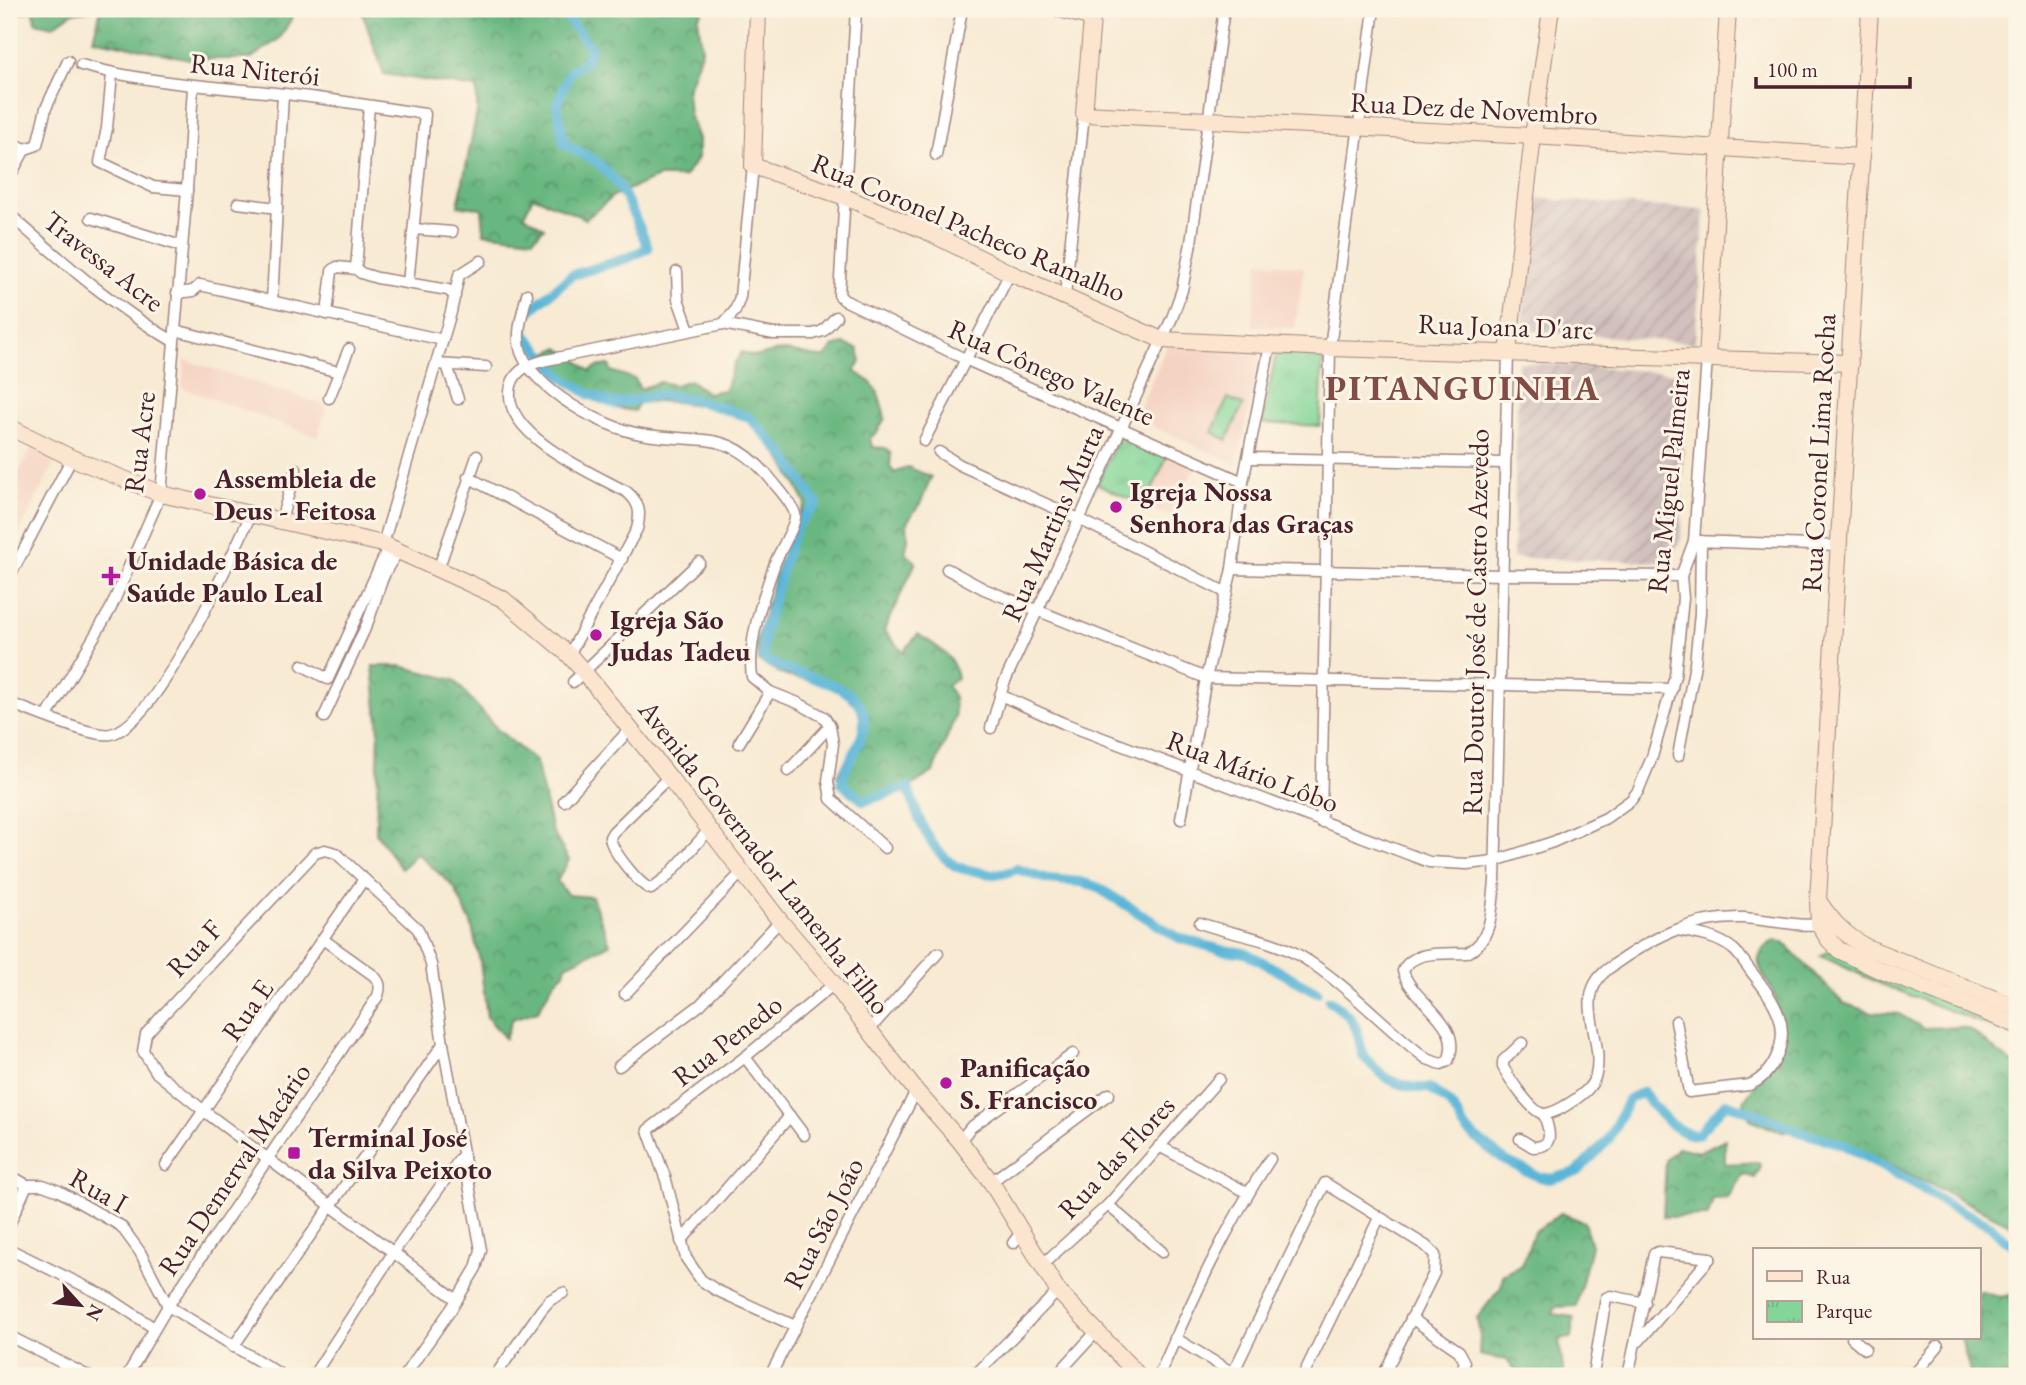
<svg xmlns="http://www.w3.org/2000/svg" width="2026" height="1385" viewBox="0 0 2026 1385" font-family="'EB Garamond',serif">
<defs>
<pattern id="industrial-furrows" width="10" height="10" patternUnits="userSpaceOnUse" patternTransform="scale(1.75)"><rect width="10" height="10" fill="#d1c0bd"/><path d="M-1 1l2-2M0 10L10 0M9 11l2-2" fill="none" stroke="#b5a5a3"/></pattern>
<pattern id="forest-crowns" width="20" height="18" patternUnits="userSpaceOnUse" patternTransform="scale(1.75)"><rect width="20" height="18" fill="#69b780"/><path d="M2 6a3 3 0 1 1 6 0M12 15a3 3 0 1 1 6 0" fill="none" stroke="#589469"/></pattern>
<pattern id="park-tufts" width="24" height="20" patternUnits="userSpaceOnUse" patternTransform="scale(1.75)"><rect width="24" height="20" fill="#82d698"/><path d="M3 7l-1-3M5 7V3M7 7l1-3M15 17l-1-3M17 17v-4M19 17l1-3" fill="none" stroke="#72b783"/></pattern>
</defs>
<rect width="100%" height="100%" fill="#fcf5e5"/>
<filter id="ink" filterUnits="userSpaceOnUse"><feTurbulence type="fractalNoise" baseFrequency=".0143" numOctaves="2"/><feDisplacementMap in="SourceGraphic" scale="14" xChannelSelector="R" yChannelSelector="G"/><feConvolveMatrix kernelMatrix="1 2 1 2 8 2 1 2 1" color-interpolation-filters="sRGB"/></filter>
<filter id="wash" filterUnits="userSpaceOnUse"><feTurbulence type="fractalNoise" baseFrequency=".00686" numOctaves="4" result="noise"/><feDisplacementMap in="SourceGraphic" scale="28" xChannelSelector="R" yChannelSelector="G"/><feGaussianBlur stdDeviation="1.57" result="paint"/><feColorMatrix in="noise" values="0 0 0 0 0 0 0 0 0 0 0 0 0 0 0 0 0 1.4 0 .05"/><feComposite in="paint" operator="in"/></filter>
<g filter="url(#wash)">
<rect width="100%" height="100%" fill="#f8ead3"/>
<g fill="#f5d3c2">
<path d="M1259,261L1304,267L1295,328L1252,326Z"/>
<path d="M1167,345L1262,348L1237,465L1135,418Z"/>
<path d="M185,360L327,406L318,437L182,388Z"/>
<path d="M31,448L56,461L11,549L9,548V491Z"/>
<path d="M1168,454L1195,467L1171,517L1145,506Z"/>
</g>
<g fill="url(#industrial-furrows)">
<path d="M1532,198L1705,210L1695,343L1522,330Z"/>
<path d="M1518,362L1686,374L1681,539L1668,562L1513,558Z"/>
</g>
<g fill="url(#forest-crowns)" stroke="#5a6b56" stroke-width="2">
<path d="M9,9H97L72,13L53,26L35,22L34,10L9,15Z"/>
<path d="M101,9H297L280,38L250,59H190L93,39Z"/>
<path d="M361,9H704L698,18L702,49L687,92L689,114L698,139V158L684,177H658L613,196L586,219L533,196L524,215L544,228L533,239L484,233L482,208L458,206L477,112V88L384,74Z"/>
<path d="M844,344L858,349L861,362L854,371C879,385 878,391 885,418L877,432L870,438L872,447L885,448L891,454L890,466L894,473L908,467L931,477L921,502L907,522L908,539L905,553L916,562L884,630L903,652L918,634C937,647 954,654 957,678L947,686L954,697L955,717L933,772L903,791L864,801L846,791L837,776L859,738L861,709L858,702L832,684L786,676L759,661L756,644L774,578L791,529L806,504C789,471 764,419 724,407C715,405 703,405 692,404C674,401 658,400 639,403L634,411L615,408L553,372L544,354L558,348L570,354L590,371L597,367L609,365L611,371L635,379L640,389L660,382L675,385L690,380L707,393L725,390L733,366L742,352C759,361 763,352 780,351C795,350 810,358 825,357L833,347Z"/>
<path d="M373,666H401L454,680L497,729L536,762L552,831L569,860L557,881L568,895L592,897L610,944L566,965L564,973L554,982L538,1011L512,1019L505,1038L487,1017L480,961L471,923L454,887L417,853L401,869L376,833L379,732Z"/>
<path d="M1775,940L1784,943L1843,1003L1870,1012L1899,1014L1923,1028L1962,1027L1971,1030L2002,1056L2017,1065V1230L2008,1223L1875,1157L1839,1145L1822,1137L1776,1130L1750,1119L1744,1101L1781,1044C1779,1029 1779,1009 1774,995C1765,974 1744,958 1775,940Z"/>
<path d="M1725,1139V1164L1759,1162L1760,1169L1755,1178L1743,1174L1728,1198L1713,1199L1708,1216L1663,1217L1666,1160L1678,1147L1699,1152Z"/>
<path d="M1561,1213L1584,1222L1591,1246L1576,1306L1555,1307L1553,1314L1574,1317L1571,1338L1559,1339L1564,1376H1520L1507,1360L1479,1355L1480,1336L1477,1318L1501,1287L1503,1275L1522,1265L1534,1232Z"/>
<path d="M1979,1291C1997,1296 1998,1300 2017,1292V1376H1971L1961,1338H1979Z"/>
</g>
<g fill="url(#park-tufts)" stroke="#667a62" stroke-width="2">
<path d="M1323,353L1320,426L1262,423L1276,354Z"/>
<path d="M1121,433L1168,454L1145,506L1097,484Z"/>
<path d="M1830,951L2017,1029V1037L1881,984L1821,956Z"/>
</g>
<path fill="#82d698" stroke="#667a62" stroke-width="2" d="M1228,398L1243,405L1227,440L1212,432Z"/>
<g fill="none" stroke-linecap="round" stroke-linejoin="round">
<g stroke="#5ab6d8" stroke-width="10">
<path d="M551,364L524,333L526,314L572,275L628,258L648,248C635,218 624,185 598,163C588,156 575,150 564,144L557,105L570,71L584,63L591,48L568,19L556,9"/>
<path d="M554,368L562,377L589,394L615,404L659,395L693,399L749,417L785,456L817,504L798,524L790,542L764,633L763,658C789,678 859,678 864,718C867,737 845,764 841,783L864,801L908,787C917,816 928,848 954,865C960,869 968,870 975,871C991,875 1002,876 1017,869L1047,879L1081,882L1097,887L1179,938L1222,950L1246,953L1317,992"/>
<path d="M1329,1000L1349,1016L1357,1030L1363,1056L1374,1067L1388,1079L1400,1084L1415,1088H1429L1448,1102L1458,1115L1463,1126L1474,1137L1506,1161L1539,1177L1550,1179L1577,1172L1608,1140L1629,1099L1643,1092C1655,1109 1675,1135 1697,1135L1726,1103L1763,1116L1800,1132L1842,1144L1857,1152L1919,1186L1944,1203L1990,1225L2005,1240L2017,1246"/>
</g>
</g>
</g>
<g filter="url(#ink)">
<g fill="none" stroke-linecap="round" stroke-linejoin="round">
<defs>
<g id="street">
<path d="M856,9L839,295L844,300L967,360L1243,482"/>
<path d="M81,65C142,82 204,86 266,92C319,97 372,106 425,114L408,283"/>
<path d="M112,74L107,128L100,162L153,187L187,190"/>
<path d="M9,141L25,149"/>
<path d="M936,155L962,9"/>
<path d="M9,178L25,149L37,145L46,108L68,61"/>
<path d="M238,203L277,208"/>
<path d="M9,214C61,260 112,306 173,341"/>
<path d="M91,218L181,246"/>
<path d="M414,229L452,232"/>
<path d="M356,269L369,106"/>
<path d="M677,272L678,299L689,330"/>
<path d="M177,293L193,291L200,285L443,340"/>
<path d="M527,294C523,312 515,334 521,352C535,390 603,428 641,434C704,445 728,426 774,483C781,492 792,503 795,514C797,524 779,552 775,563C763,597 747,642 752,677L770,692L798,703L824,717L830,726L833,744L828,781L831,799L885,848"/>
<path d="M1065,296L1084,114"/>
<path d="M272,301L283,94"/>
<path d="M327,314L332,271L337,267L356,269L361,273L377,278L448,290L455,296"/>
<path d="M723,324L735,311L740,297L753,166"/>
<path d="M175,330L339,372"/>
<path d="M436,364L486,367"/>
<path d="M447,365L458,399"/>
<path d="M329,398L349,349"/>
<path d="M924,441L1010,273"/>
<path d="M939,452L960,465L1079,519L1227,593"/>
<path d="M1249,458L1504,463"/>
<path d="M468,477L622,559"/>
<path d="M281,520L296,469"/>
<path d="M1694,541L1839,546"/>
<path d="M383,544L451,312L459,275L481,261"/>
<path d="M439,567L477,456"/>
<path d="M947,569L984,589L1206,678L1672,689"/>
<path d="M1232,569L1502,575L1681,576"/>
<path d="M9,578L72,458"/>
<path d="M569,655L637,529C641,513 640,503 627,492C594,474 506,437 510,392C511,373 525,366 542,361L723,324L774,334H813L823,331L836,317"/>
<path d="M302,665L328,679L389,546"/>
<path d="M573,682L699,562"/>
<path d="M1000,695L1063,723L1429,862L1467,864L1495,861L1553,842L1606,818L1631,800L1638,791L1652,757L1675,676L1683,598L1681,576L1694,541L1707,358"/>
<path d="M9,703C30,710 93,738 111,734C157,724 231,558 251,514"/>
<path d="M47,716L110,610L161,494L187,190L193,86"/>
<path d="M324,717C338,686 353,655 367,624C377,600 381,569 400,551"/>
<path d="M991,728L1004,683L1172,318L1182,290L1191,243L1224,9"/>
<path d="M739,743L770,692"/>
<path d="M1678,756L1695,664L1700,613L1701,541"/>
<path d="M788,771L830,726"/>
<path d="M669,777L613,832L610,837C611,850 639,885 651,889L667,877L709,830"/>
<path d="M564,801L630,729"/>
<path d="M1181,819L1206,678L1232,569L1243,482L1270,345"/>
<path d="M1321,822L1330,348L1374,9"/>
<path d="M9,857V858"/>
<path d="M1200,923C1233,935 1271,938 1302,957C1348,985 1384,1027 1427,1059L1441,1064L1448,1061C1465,1022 1412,1003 1403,971C1412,949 1447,954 1467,953C1493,940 1492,907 1495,881L1508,352"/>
<path d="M625,994L743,871"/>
<path d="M1676,1021L1689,1092L1749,1085C1774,1075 1788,1041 1779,1016C1773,999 1761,984 1750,970C1745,963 1740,955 1733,949C1718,937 1696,933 1677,930"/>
<path d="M869,1030L938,953"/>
<path d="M1522,1043L1503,1061V1067C1509,1078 1532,1113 1544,1114C1554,1114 1565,1106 1573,1101C1583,1094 1593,1087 1596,1074C1605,1038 1571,997 1608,969C1649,939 1692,916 1744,918C1770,920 1798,927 1824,924"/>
<path d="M745,1057L804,1135"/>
<path d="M619,1066L700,1005L780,921"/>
<path d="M1520,1139L1533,1147C1557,1147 1548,1128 1544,1114"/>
<path d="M960,1141L970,1128L1073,1054"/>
<path d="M1159,1146L1248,1193"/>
<path d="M166,1165L364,879"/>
<path d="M9,1175L27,1185H43L59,1191L121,1226L140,1252L168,1306L283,1376"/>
<path d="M991,1182L1109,1094"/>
<path d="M1108,1205L1162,1252"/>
<path d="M9,1225L27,1185"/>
<path d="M681,1241L790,1116"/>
<path d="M1013,1243L1022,1231"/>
<path d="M9,1249L109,1298L154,1328"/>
<path d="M1043,1264L1108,1205L1219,1079"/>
<path d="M1411,1318L1459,1351L1465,1362L1460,1376"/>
<path d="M795,1326L716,1290L701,1280L686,1258L666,1180L648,1130L745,1057L834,984"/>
<path d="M9,1336L88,1376"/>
<path d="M1175,1338L1238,1376"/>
<path d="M1852,1338L1865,1349"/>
<path d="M1639,1341L1710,1258"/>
<path d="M233,1347L443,1044"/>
<path d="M1594,1369L1606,1298L1611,1296L1645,1303"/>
<path d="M1233,1373L1325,1183L1426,1246L1435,1255L1434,1273L1383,1376"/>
<path d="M127,1376L168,1306L378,996C381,986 380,982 373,975L324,940"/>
<path d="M313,1376L393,1253L462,1156"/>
<path d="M404,1376L452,1308L476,1268L481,1250L443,1044L431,964L418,929L336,853L325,850L315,853L161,1017L146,1034L143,1051L157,1073L204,1111L457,1300"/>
<path d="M495,1376L542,1309L550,1300L563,1293"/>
<path d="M770,1376L916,1091"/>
<path d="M974,1376L1058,1291"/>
<path d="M1056,1376L1096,1332"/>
<path d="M1159,1376C1191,1302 1226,1226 1270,1159"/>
<path d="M1303,1376L1379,1218"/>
<path d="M1628,1376L1654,1254L1658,1252L1710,1258"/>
<path d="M1913,1376L1938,1346"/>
</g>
<g id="secondary">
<path d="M758,9L753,166L845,197L928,232L1010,273L1162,340L1330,348L1850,363"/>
<path d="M1060,9L1092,18L1084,114L1533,136L1862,157"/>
<path d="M1870,9L1818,900L1819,925L1829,940L1839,950L1875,968L2017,1025"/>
<path d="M1508,352L1533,136L1551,9"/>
<path d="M1707,358L1728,9"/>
<path d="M9,427L72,458L161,494L383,544L503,599L569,655L584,672L669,777L780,921L834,984L916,1091L960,1141L991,1182L1058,1291L1139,1376"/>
<path d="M1819,902C1833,923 1845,935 1866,947L2017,1008"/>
</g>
</defs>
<use href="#street" stroke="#a1847f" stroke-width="13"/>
<use href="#secondary" stroke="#a1847f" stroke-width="18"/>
<use href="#street" stroke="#fff" stroke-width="10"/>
<use href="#secondary" stroke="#fbe5cf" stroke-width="16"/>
</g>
</g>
<g fill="#b5179e" stroke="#fcf5e5" stroke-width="2.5">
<circle cx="200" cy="494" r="7"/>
<circle cx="1116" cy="507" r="7"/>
<path d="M107.5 565.5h7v7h7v7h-7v7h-7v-7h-7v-7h7z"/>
<circle cx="596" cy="635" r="7"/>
<circle cx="946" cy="1083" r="7"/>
<rect x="287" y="1146" width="14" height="14" rx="3.5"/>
</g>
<g text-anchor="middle" stroke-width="6" stroke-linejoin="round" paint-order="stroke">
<g font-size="28" fill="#4a1f2b" stroke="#fcf5e5">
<text transform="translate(255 69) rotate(6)" y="10">Rua Niterói</text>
<text transform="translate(1474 108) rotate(3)" y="10">Rua Dez de Novembro</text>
<text transform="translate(969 227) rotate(23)" y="10">Rua Coronel Pacheco Ramalho</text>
<text transform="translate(104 261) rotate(38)" y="10">Travessa Acre</text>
<text transform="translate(1506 326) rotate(2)" y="10">Rua Joana D'arc</text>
<text transform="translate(1052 372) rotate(24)" y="10">Rua Cônego Valente</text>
<text transform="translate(139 442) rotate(-83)" y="10">Rua Acre</text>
<text transform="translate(1818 453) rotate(-87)" y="10">Rua Coronel Lima Rocha</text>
<text transform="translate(1668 481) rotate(-84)" y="10">Rua Miguel Palmeira</text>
<text transform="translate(1052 523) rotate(-66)" y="10">Rua Martins Murta</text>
<text transform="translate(1475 622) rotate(-89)" y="10">Rua Doutor José de Castro Azevedo</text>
<text transform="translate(1253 771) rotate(21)" y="10">Rua Mário Lôbo</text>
<text transform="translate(765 857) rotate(52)" y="10">Avenida Governador Lamenha Filho</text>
<text transform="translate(194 948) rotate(-47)" y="10">Rua F</text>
<text transform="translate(247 1010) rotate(-55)" y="10">Rua E</text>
<text transform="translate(727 1040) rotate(-38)" y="10">Rua Penedo</text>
<text transform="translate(1116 1157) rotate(-47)" y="10">Rua das Flores</text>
<text transform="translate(234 1169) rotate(-56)" y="10">Rua Demerval Macário</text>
<text transform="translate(99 1190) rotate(30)" y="10">Rua I</text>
<text transform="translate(823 1223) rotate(-63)" y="10">Rua São João</text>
</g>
<g font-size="28" font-weight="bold" fill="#4a1f2b" stroke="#fcf5e5" text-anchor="start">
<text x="214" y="488">Assembleia de<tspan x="214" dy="32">Deus - Feitosa</tspan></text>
<text x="1130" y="501">Igreja Nossa<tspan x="1130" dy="32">Senhora das Graças</tspan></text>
<text x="127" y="570">Unidade Básica de<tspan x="127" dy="32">Saúde Paulo Leal</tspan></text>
<text x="610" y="629">Igreja São<tspan x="610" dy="32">Judas Tadeu</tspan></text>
<text x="960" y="1077">Panificação<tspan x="960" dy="32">S. Francisco</tspan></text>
<text x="308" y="1147">Terminal José<tspan x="308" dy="32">da Silva Peixoto</tspan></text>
</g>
<g font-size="35" font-weight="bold" letter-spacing="2" fill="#844c47" stroke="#fcf5e5">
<text x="1463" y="400">PITANGUINHA</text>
</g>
</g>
<rect width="2026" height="1385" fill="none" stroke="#fcf5e5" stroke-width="35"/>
<rect x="1753" y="1248" width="228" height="91" fill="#fcf5e5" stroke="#b59f9b" stroke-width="2"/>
<rect x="1767" y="1271" width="35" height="10" fill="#fbe5cf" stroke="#b59f9b" stroke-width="2"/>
<text x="1816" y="1284" font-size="21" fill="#4a1f2b">Rua</text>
<rect x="1767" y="1301" width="35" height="21" fill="url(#park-tufts)" stroke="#b59f9b" stroke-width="2"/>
<text x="1816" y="1318" font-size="21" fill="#4a1f2b">Parque</text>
<g transform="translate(80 1305) rotate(117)" stroke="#fcf5e5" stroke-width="5" paint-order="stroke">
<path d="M0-5L12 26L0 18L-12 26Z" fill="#4a1f2b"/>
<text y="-10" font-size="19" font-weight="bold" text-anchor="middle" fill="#4a1f2b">N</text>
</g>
<path d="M1756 77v10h154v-10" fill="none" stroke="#4a1f2b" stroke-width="3.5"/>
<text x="1767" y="77" font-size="21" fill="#4a1f2b" stroke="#fcf5e5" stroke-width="5" paint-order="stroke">100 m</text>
</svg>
